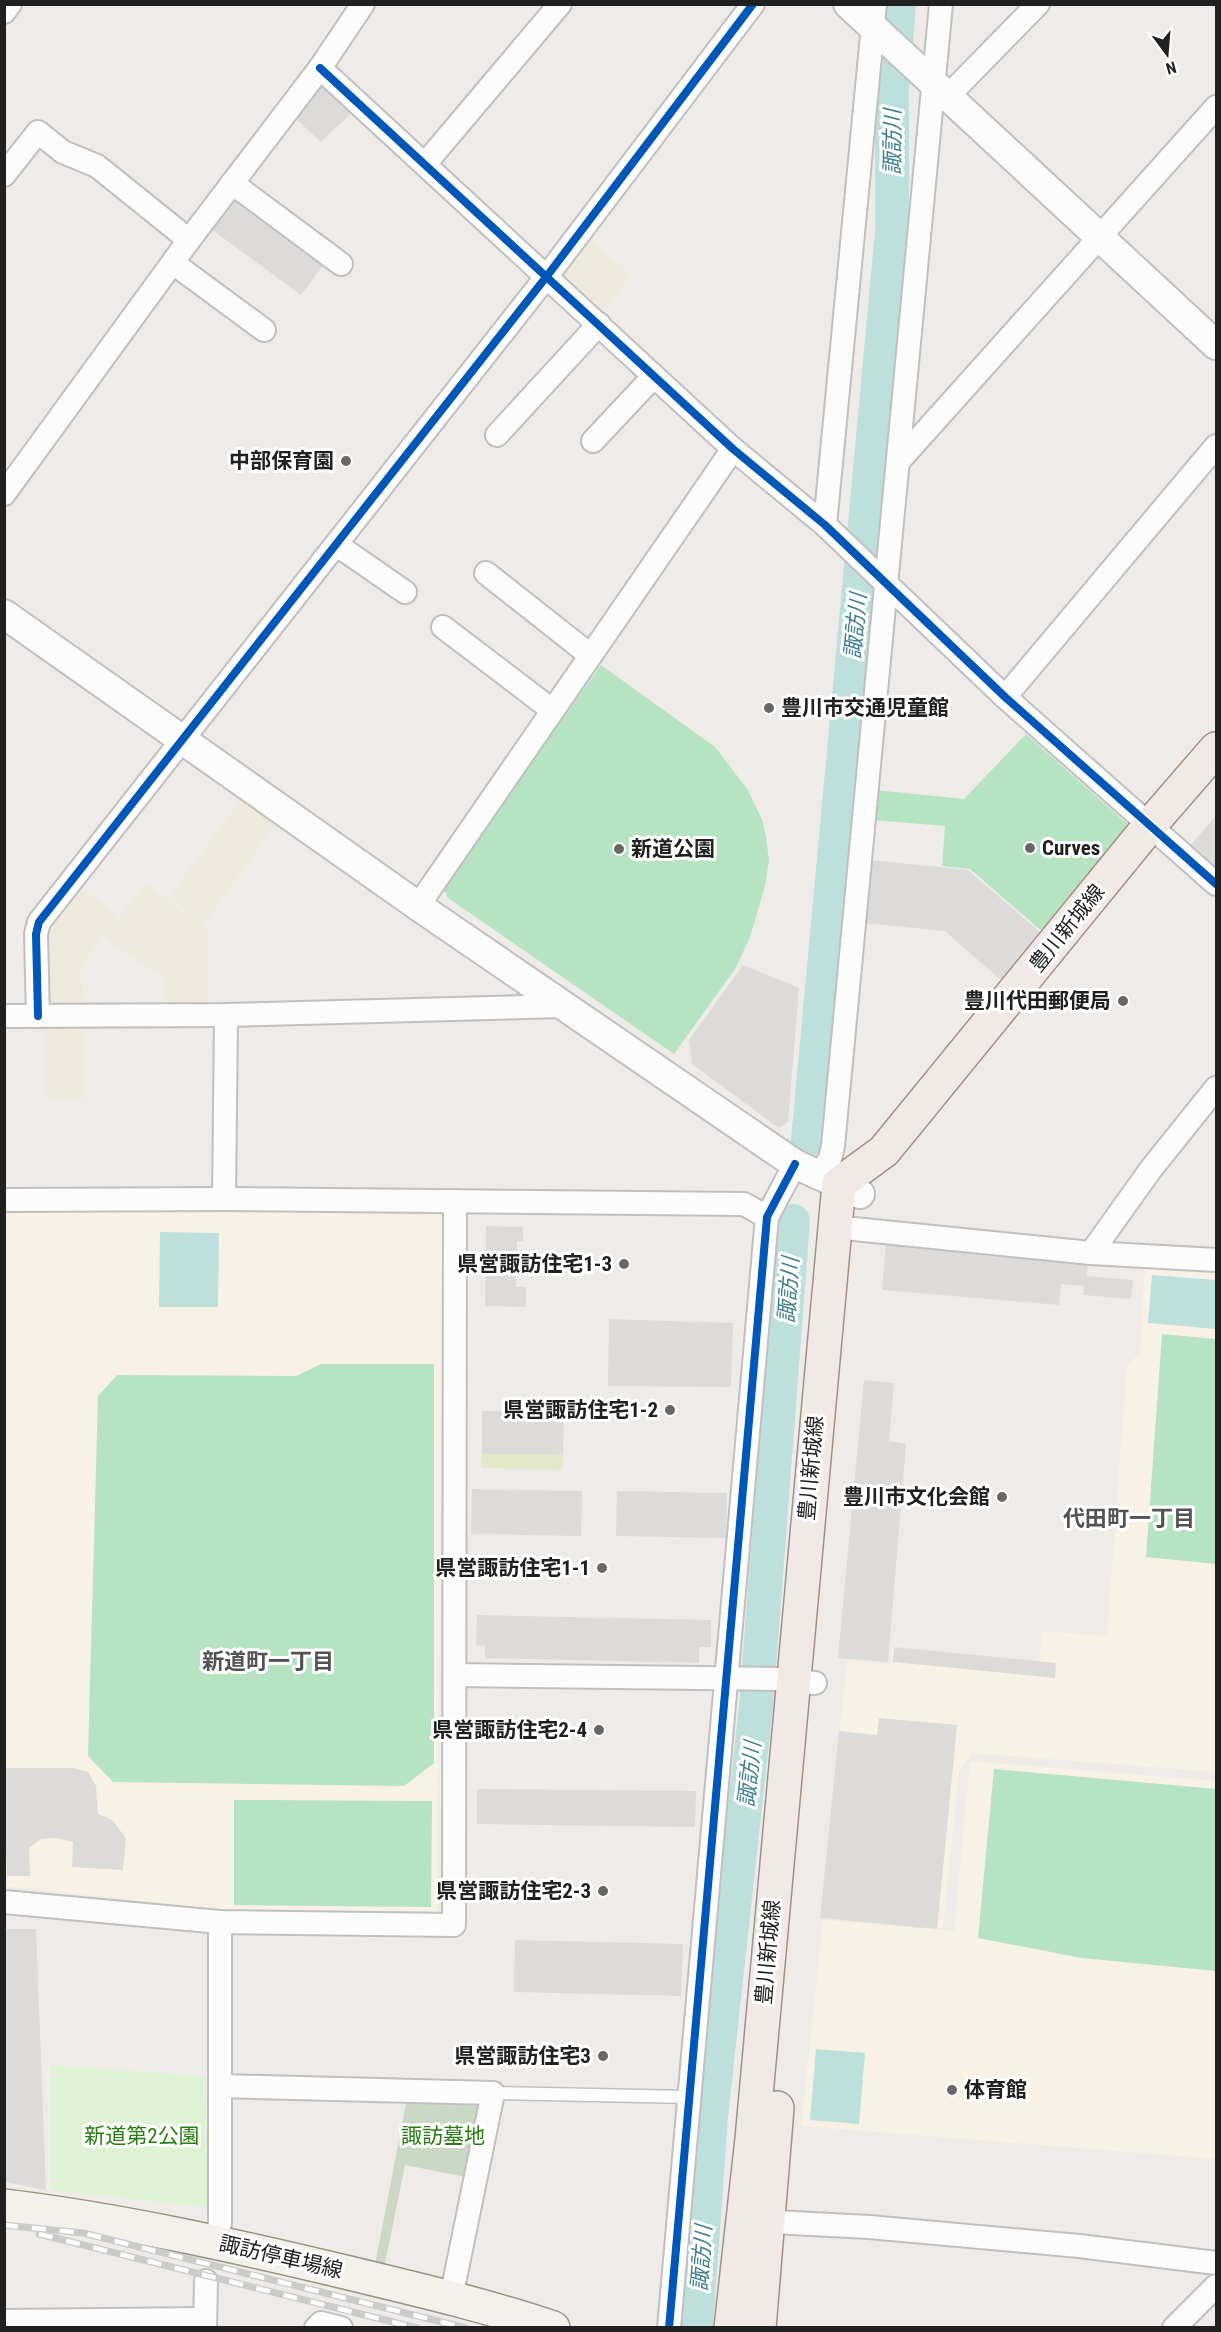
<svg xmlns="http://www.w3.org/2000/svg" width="1221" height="2332" viewBox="0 0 1221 2332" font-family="'Roboto Condensed','Noto Sans JP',sans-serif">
<rect width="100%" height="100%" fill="#eeebe9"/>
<g fill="#f7f1e6">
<path d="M5,1210L443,1215L437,1912L227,1910L5,1886Z"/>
<path d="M1145,1263L1216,1271V1772L971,1753L959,1772L943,1927L937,1929L820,1918L847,1661L890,1665L892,1647L1039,1662L1042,1631L1107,1636L1127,1364L1140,1354Z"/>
<path d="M970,1761L1216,1781V2159L801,2126L823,1920L954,1931Z"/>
</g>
<g fill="#dcdbda">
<path d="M324,86L351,113L321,142L292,115L315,87Z"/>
<path d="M231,194L328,259L301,295L207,226Z"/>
<path d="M1216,816V873L1188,848Z"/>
<path d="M870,860L968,870L1042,934L1002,981L945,931L865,923Z"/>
<path d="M743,965L799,988L788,1122L779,1128L692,1064L689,1040Z"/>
<path d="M486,1226L523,1227V1241H517L516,1287H526V1307L485,1306Z"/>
<path d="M886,1243L1088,1260L1087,1276L1133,1280L1131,1299L1083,1295L1084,1286L1061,1284L1059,1305L882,1290Z"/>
<path d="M609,1319L733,1323L731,1387L608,1386Z"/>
<path d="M864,1380L894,1383L889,1441L906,1444L888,1662L838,1658Z"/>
<path d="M482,1411L564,1412L563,1455L482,1454Z"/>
<path d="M472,1489L582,1491L581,1536L471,1534Z"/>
<path d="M617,1491L727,1493L726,1538L616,1536Z"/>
<path d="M477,1615L711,1620V1647H699V1663L485,1658V1646L476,1645Z"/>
<path d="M894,1647L1056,1663L1055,1678L893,1662Z"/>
<path d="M879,1718L957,1725L937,1929L820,1918L839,1731L877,1735Z"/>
<path d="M4,1768H73L88,1772L96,1786L98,1814L112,1820L126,1838L123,1870L72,1867L73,1842L56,1838L41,1839L29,1848L30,1876H7Z"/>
<path d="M477,1789L696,1791L695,1827L477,1824Z"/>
<path d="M5,1929H36L46,2190L5,2182Z"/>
<path d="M515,1940L683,1944L681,1996L514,1992Z"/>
</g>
<g fill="#eee9dd">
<path d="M589,238L631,275L601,312L562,278L561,271Z"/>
<path d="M243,796L278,821L204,924L169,898Z"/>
<path d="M77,884L118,916L79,969L86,1007L52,1008L43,1000L44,928Z"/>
<path d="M145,884L208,929V1002L164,1001L165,978L104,938Z"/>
<rect x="45" y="1027" width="39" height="72"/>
</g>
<path fill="#e4e9ca" d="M482,1454L563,1455L562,1470L481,1468Z"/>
<path fill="#cbd8c6" d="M408,2093L486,2108L471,2178L405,2165L383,2273L374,2270Z"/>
<path fill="#dff2d6" d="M50,2065L205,2076L211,2208L50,2190Z"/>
<g fill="#b6e3c2">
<path d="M601,665L715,747L748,790L762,820L766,837L769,860L765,886L750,937L735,969L674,1054L448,898L442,886Z"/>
<path d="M1026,734L1134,830L1043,932L970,869L942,866L945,826L873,820L875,790L964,799Z"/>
<path d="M1162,1334L1216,1339V1564L1146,1557Z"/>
<path d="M321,1364H434V1763L404,1786L113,1782L88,1756L98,1396L117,1375L296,1376Z"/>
<path d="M994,1769L1216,1789V1971L1082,1958L978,1938Z"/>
<path d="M234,1800L432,1801L431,1907L234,1905Z"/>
</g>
<g fill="#bee0dd">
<path d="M160,1232L219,1233L218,1307H159Z"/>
<path d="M1152,1275L1216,1280V1329L1148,1323Z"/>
<path d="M816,2049L865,2053L859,2124L810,2120Z"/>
</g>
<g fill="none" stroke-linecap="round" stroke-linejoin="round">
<g stroke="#bee0dd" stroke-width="34">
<path d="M808,1140L892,232V90L899,4"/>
<path d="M696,2328L711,2116L756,1706L793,1221"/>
</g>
<defs>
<path id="service" d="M493,2093L689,2097"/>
<g id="minor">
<path d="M4,12L10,4"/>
<path d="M320,68L733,449L825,525L1005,697L1216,884"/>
<path d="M947,97L1038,4"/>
<path d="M425,164L560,4"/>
<path d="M4,175L38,132L63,152L97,166L189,240"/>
<path d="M232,183L341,264"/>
<path d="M173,263L264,330"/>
<path d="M497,435L599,324"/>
<path d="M593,441L654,376"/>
<path d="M898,462L1216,107"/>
<path d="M4,494L189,240L320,68L363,4"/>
<path d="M825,525L875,4"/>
<path d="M337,545L405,592"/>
<path d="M486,573L590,655"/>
<path d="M443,627L552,710"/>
<path d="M1005,697L1216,446"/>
<path d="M418,906L733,449"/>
<path d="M4,1016L226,1015L562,1006"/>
<path d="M38,1016L36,934L39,922L547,276L753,4"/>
<path d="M820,1173L830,1159L833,1146L941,4"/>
<path d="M224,1199L226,1015"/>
<path d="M4,1200L224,1199L744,1204L767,1217"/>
<path d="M854,1229L1091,1253L1216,1260"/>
<path d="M1091,1253L1151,1169L1216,1088"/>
<path d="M455,1675L776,1679L815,1683"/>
<path d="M4,1902L220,1922L454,1925L455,1201"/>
<path d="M220,2086L493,2093L451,2298"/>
<path d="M755,2221L869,2227L1079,2246L1216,2263"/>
<path d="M215,2241L220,2223V1922"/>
<path d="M4,2321L205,2319"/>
<path d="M205,2328L206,2281"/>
<path d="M316,2328L321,2323L341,2328"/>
<path d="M669,2328L767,1217L795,1164"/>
<path d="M1174,2328L1216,2286"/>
</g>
<g id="tertiary">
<path d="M848,4L1216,345"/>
<path d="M4,614L418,906L795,1164L860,1194"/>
</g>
<path id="secondary" d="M4,2206C120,2220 232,2245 345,2272C415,2289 485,2305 553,2328"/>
<g id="primary">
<path d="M731,2328L752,2139L839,1184L884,1151L1151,824L1216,749"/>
<path d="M759,2328L777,2108"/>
</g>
</defs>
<use href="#service" stroke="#c1c0bf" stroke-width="15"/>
<use href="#minor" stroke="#c1c0bf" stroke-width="26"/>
<use href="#tertiary" stroke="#c1c0bf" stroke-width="32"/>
<use href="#secondary" stroke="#989382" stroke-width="36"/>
<use href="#primary" stroke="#a49186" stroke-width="36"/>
<use href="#service" stroke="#fcfcfc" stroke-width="12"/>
<use href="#minor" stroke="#fcfcfc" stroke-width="22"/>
<use href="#tertiary" stroke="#fcfcfc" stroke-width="28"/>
<use href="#secondary" stroke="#f4f1ec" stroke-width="33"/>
<use href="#primary" stroke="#f1e9e6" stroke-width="33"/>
<defs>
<g id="rail">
<path d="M4,2225L83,2233L466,2328"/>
<path d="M39,2234L417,2328"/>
</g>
</defs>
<use href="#rail" stroke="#cbcbca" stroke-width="7"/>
<use href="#rail" stroke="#fff" stroke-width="4.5" stroke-dasharray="14" stroke-linecap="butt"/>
<defs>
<g id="cycleway">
<path d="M320,68L733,449L825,525L1005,697L1216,884"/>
<path d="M38,1016L36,934L39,922L547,276L753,4"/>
<path d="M669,2328L767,1217L795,1164"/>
</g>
</defs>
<use href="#cycleway" stroke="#fff" stroke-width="11"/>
<use href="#cycleway" stroke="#0057b8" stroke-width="8"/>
</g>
<g fill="#686766" stroke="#fff" stroke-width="2">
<circle cx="346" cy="461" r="6"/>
<circle cx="769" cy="708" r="6"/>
<circle cx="1030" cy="848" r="6"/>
<circle cx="619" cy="849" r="6"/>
<circle cx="1123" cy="1001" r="6"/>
<circle cx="624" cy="1264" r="6"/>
<circle cx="670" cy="1410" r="6"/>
<circle cx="1002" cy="1497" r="6"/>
<circle cx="602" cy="1568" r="6"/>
<circle cx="599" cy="1730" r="6"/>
<circle cx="603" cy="1891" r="6"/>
<circle cx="603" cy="2056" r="6"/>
<circle cx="952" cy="2090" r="6"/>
</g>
<g text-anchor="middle" stroke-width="6" stroke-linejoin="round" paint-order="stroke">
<g font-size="21" font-weight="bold" fill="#202020" stroke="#fff" text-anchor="end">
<text x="334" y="468">中部保育園</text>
<text x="781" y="715" text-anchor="start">豊川市交通児童館</text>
<text x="1042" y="855" text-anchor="start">Curves</text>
<text x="631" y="856" text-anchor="start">新道公園</text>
<text x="1111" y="1008">豊川代田郵便局</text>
<text x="612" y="1271">県営諏訪住宅1-3</text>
<text x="658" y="1417">県営諏訪住宅1-2</text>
<text x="990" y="1504">豊川市文化会館</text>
<text x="590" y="1575">県営諏訪住宅1-1</text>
<text x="587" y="1737">県営諏訪住宅2-4</text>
<text x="591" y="1898">県営諏訪住宅2-3</text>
<text x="591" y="2063">県営諏訪住宅3</text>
<text x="964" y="2097" text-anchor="start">体育館</text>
</g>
<g font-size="21" fill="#202020" stroke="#fff">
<text transform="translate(1067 928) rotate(-51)" y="7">豊川新城線</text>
<text transform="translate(811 1468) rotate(-85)" y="7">豊川新城線</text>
<text transform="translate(768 1952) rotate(-85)" y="7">豊川新城線</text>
<text transform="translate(281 2257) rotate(13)" y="7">諏訪停車場線</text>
</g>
<g font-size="21" fill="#287c10" stroke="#fff">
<text x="142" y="2143">新道第2公園</text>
<text x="443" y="2143">諏訪墓地</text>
</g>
<g font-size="22" font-style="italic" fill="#437f8e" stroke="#fff">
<text transform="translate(892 142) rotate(-90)" y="8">諏訪川</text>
<text transform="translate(855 626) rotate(-85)" y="8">諏訪川</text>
<text transform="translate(788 1290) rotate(-86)" y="8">諏訪川</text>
<text transform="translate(749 1774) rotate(-84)" y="8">諏訪川</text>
<text transform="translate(701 2258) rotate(-86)" y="8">諏訪川</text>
</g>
<g font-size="22" font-weight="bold" fill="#535353" stroke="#fff">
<text x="1129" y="1526">代田町一丁目</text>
<text x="268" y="1669">新道町一丁目</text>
</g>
</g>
<rect width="1221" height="2332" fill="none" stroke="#202020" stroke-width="12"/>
<g transform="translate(1167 54) rotate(164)" stroke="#ffffff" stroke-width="4.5" paint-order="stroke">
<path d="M0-4.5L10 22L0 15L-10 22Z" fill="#202020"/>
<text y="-9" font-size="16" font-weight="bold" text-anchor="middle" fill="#202020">N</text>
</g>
</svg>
